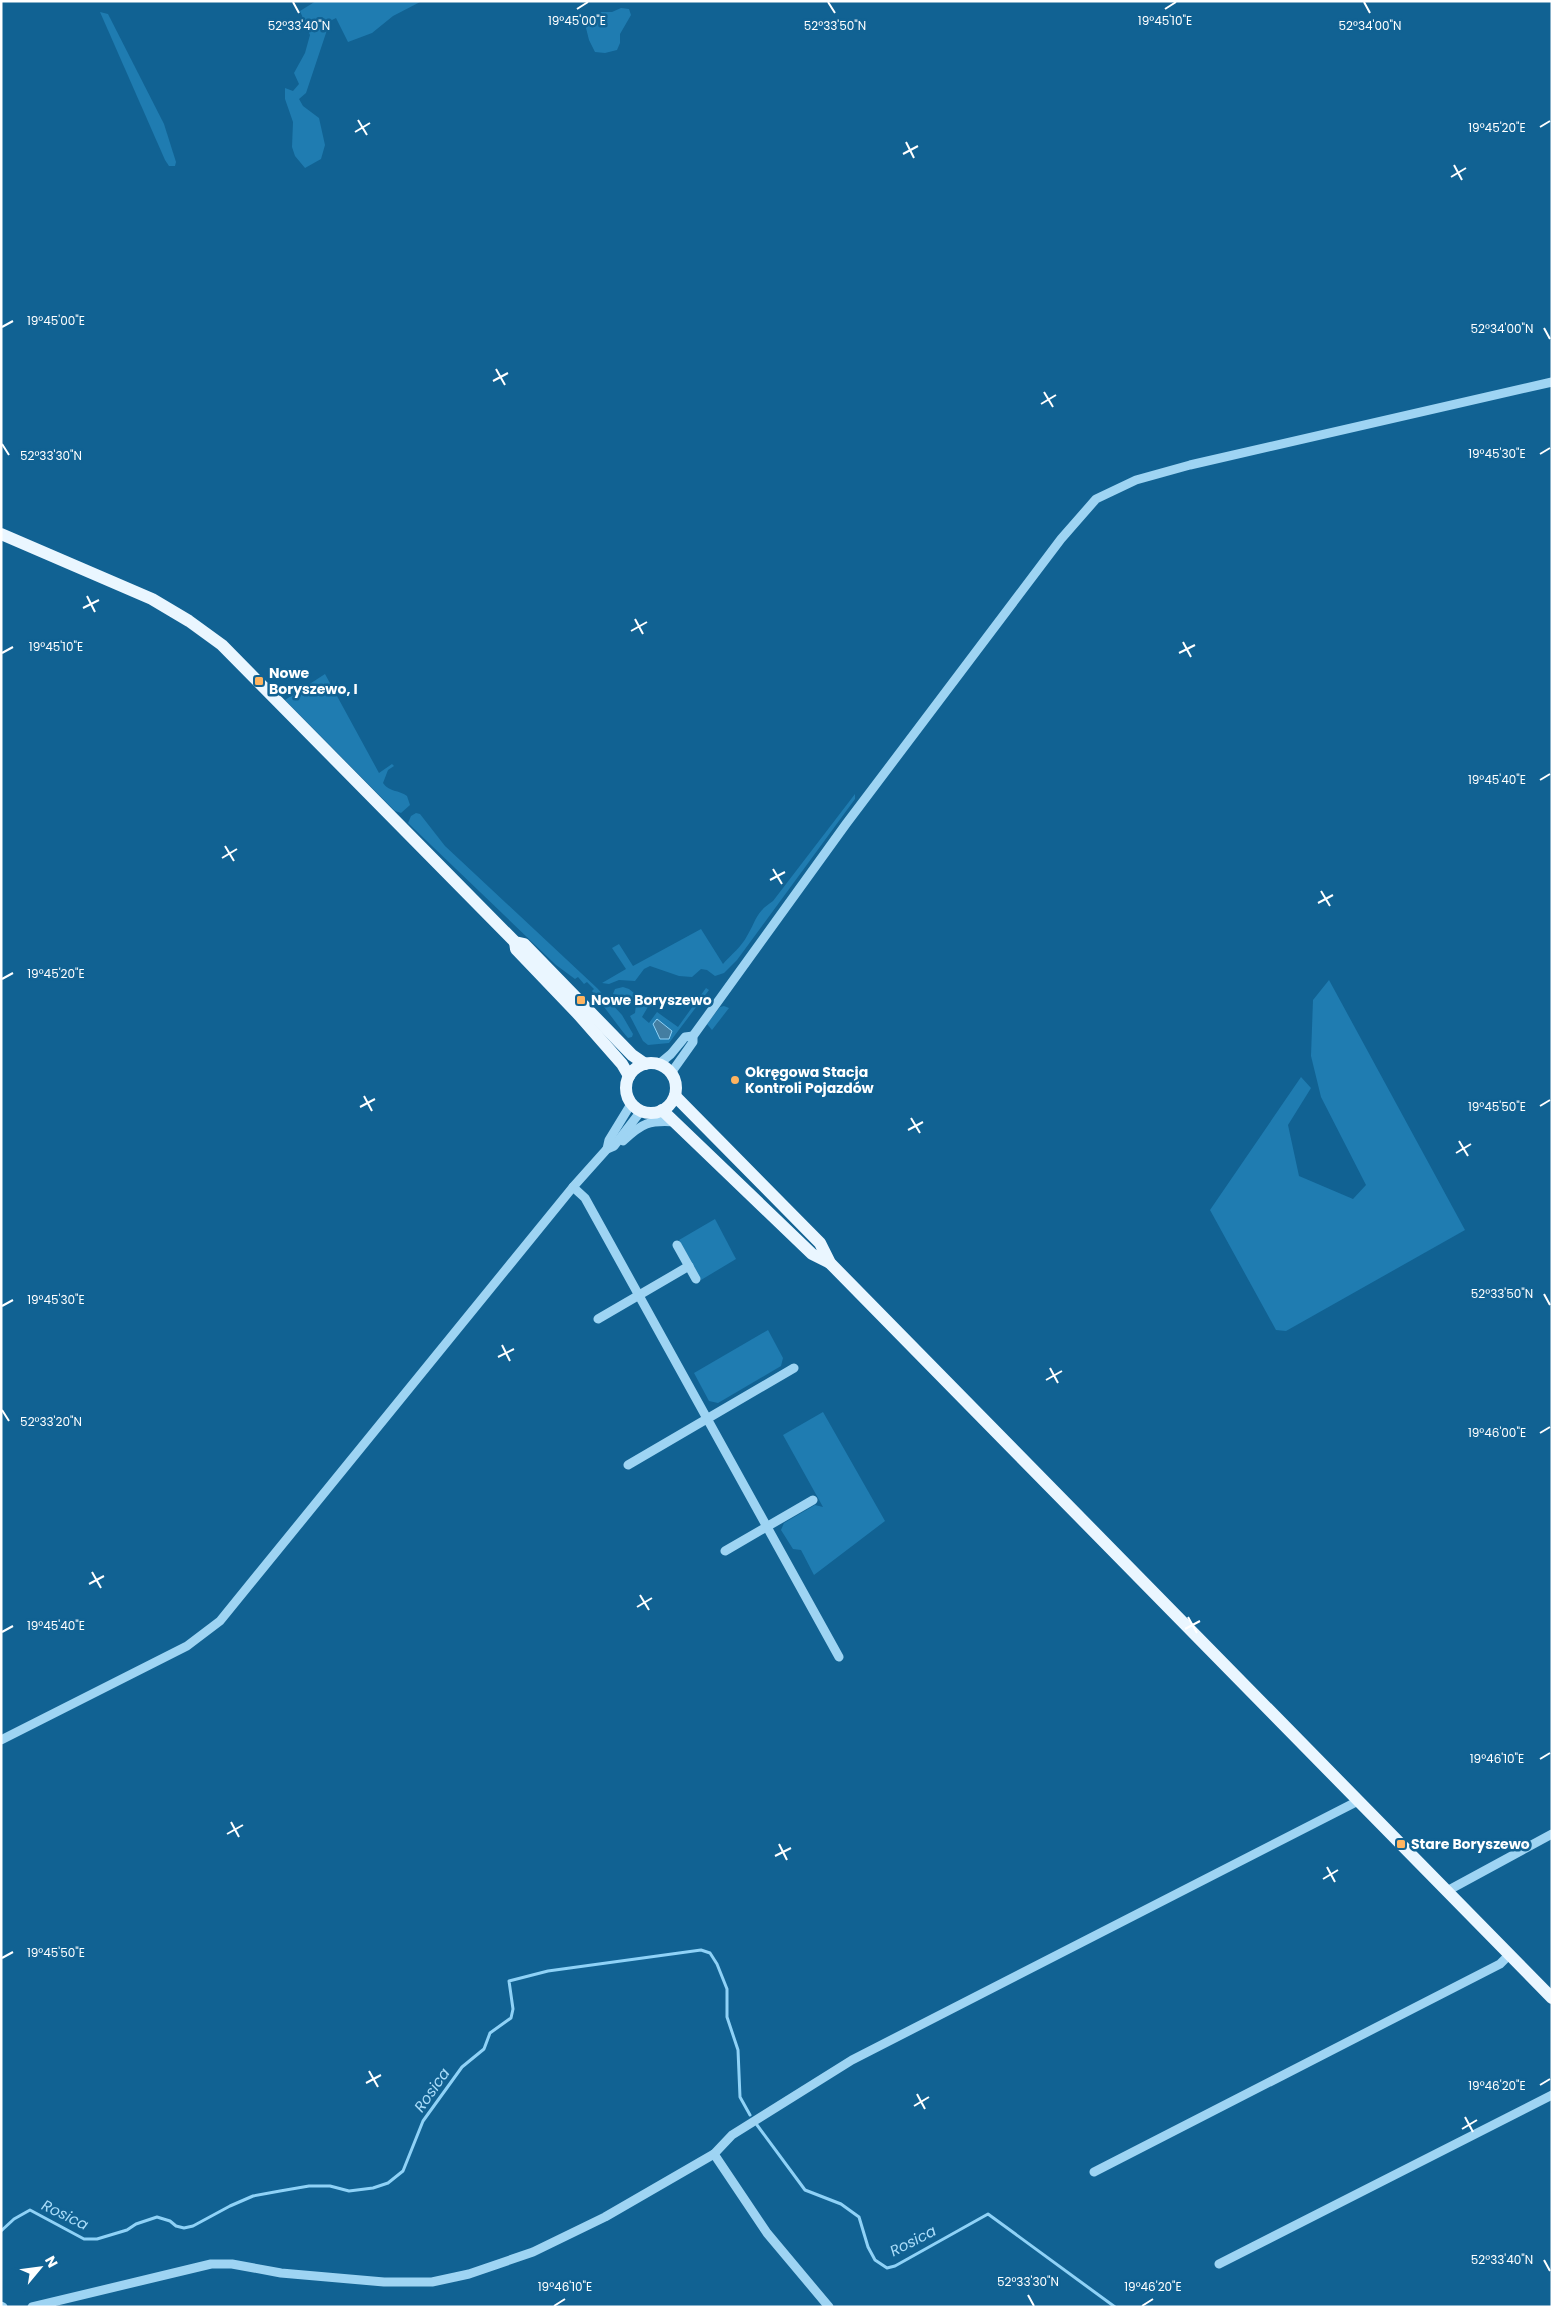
<svg xmlns="http://www.w3.org/2000/svg" width="1553" height="2308" viewBox="0 0 1553 2308" font-family="Poppins,sans-serif">
<rect width="100%" height="100%" fill="#116293"/>
<g fill="#1f7cb1">
<path d="M316,1H422L393,16L372,33L348,42L336,18L330,21L306,93L299,99L303,106L319,118L325,145L321,159L305,168L295,156L292,147L293,122L285,99V88L293,91L299,84L294,73L305,53L310,35L300,11Z"/>
<path d="M621,8L629,9L631,15L620,34V43L617,50L605,53L595,52L589,40L586,28L601,12H612Z"/>
<path d="M100,12L108,14L164,124L176,162L175,166H169L165,160Z"/>
<path d="M325,674L379,773L392,764L394,766L388,770L383,783C389,792 399,790 407,796L410,805L401,813L395,811L285,700Z"/>
<path d="M855,794V799L737,960L724,973L715,976L707,970L701,969L692,977L679,976L650,966L644,969L635,981L619,980L609,984L602,983L626,969L612,948L619,944L633,966L701,929L723,964C731,955 742,946 747,936C757,919 755,913 773,901Z"/>
<path d="M416,813L420,814L445,846L597,988L622,1015L633,1034L632,1037L628,1038L623,1032L592,991L594,989L587,982L584,984L578,977L575,979L556,965L408,823L411,816Z"/>
<path d="M1329,980L1465,1230L1286,1331L1276,1330L1210,1210L1301,1077L1311,1088L1288,1125L1299,1176L1353,1199L1366,1185L1321,1097L1311,1056L1313,1000Z"/>
<path d="M623,987L629,989L649,1005L642,1017L649,1023L657,1012L678,1027L706,988L709,990L669,1043L648,1045L643,1041L630,1016L635,1013L636,1004L629,998L613,994L615,989Z"/>
<path d="M724,1006L729,1008L712,1030L707,1024L720,1007Z"/>
<path d="M715,1219L736,1259L701,1280L679,1240Z"/>
<path d="M768,1330L783,1358L781,1366L718,1403L709,1401L694,1373Z"/>
<path d="M823,1412L885,1521L814,1575L801,1550L793,1549L781,1530L784,1523L815,1505L823,1507L783,1435Z"/>
</g>
<path fill="#447ea1" stroke="#8fd2f7" d="M657,1019L672,1031L669,1039H660L653,1024Z"/>
<g fill="none" stroke-linecap="round" stroke-linejoin="round">
<g stroke="#8fd2f7" stroke-width="3">
<path d="M757,2125L805,2190L841,2204L859,2217L868,2247L875,2260L887,2268L895,2266L988,2214L1115,2307"/>
<path d="M1,2231L14,2219L30,2210L84,2239H97L127,2230L136,2224L157,2217L170,2221L176,2226L184,2228L193,2226L230,2206L253,2196L280,2191L309,2186H330L349,2191L373,2188L388,2183L403,2171L423,2121L462,2067L484,2049L490,2033L511,2018L513,2009L509,1981L548,1971L701,1950L710,1953L717,1964L727,1989V2017L738,2050L740,2097L750,2115"/>
</g>
<g stroke="#9ed4f3" stroke-width="9">
<path d="M659,1064L671,1054L685,1037L693,1036"/>
<path d="M671,1073L693,1042V1036L846,824L1061,539L1096,499L1136,480L1190,465L1552,382"/>
<path d="M623,1141C642,1123 649,1120 676,1122"/>
<path d="M607,1149L609,1140L631,1104"/>
<path d="M573,1187L585,1198L839,1657"/>
<path d="M677,1245L696,1279"/>
<path d="M598,1319L689,1266"/>
<path d="M628,1465L794,1368"/>
<path d="M725,1551L813,1500"/>
<path d="M1,1740L187,1646L220,1621L573,1187L607,1149L614,1146L641,1111"/>
<path d="M1447,1891L1552,1834"/>
<path d="M714,2154L767,2233L829,2307"/>
<path d="M1094,2172L1500,1964L1509,1955"/>
<path d="M1219,2264L1552,2095"/>
<path d="M1,2306L3,2307"/>
<path d="M32,2307L211,2264H232L281,2273L384,2282H432L469,2274L533,2252L605,2217L714,2154L732,2135L852,2060L1358,1801"/>
</g>
<g stroke="#eaf6ff" stroke-width="12">
<path d="M1,534L152,599L189,621L222,645L515,942L524,944L632,1055L645,1064"/>
<path d="M515,942L516,949L579,1015L622,1064L629,1076"/>
<circle cx="651" cy="1088" r="25"/>
<path d="M675,1096L820,1243L830,1263L1552,1998"/>
<path d="M662,1110L812,1254L830,1263"/>
</g>
</g>
<path fill="none" stroke="#fff" stroke-width="2" d="M293,2L299,13M828,2L835,13M1364,2L1370,13M577,9L588,2M1165,9L1176,2M358,120L367,135M1540,127L1550,121M355,132L370,123M906,142L914,158M903,154L918,146M1454,165L1462,180M1451,177L1466,168M2,327L13,321M1544,328L1550,339M496,369L505,385M493,381L508,373M1044,392L1053,407M1041,404L1056,395M2,444L9,455M1540,454L1550,448M87,596L95,612M83,608L99,600M635,619L643,634M631,631L647,622M1183,642L1191,657M2,653L13,647M1179,653L1195,645M1540,780L1550,774M225,846L234,861M222,858L237,849M773,869L782,884M770,880L785,872M1321,891L1330,906M1318,903L1333,895M2,979L13,973M364,1096L372,1111M1540,1106L1550,1100M360,1107L375,1099M911,1118L920,1133M908,1130L923,1122M1459,1141L1468,1156M1456,1153L1471,1144M1544,1294L1550,1305M2,1306L13,1300M502,1345L510,1361M498,1357L514,1349M1050,1368L1058,1383M1046,1380L1062,1371M2,1410L9,1421M1540,1433L1550,1427M92,1572L101,1588M89,1584L104,1576M640,1595L649,1610M637,1607L652,1598M1188,1617L1197,1633M1185,1629L1200,1621M2,1632L13,1626M1540,1759L1550,1753M231,1822L239,1837M227,1834L243,1825M779,1844L787,1860M775,1856L791,1848M1327,1867L1335,1882M1323,1879L1338,1870M2,1958L13,1952M369,2071L378,2087M366,2083L381,2075M1540,2085L1550,2079M917,2094L925,2109M914,2106L929,2097M1465,2117L1473,2132M1462,2129L1477,2120M1544,2260L1550,2271M1028,2295L1034,2306M554,2306L565,2299M1142,2306L1153,2299"/>
<g fill="#ffb460" stroke="#116293" stroke-width="2">
<rect x="254" y="676" width="10" height="10" rx="2.5"/>
<rect x="576" y="995" width="10" height="10" rx="2.5"/>
<circle cx="735" cy="1080" r="5"/>
<rect x="1396" y="1839" width="10" height="10" rx="2.5"/>
</g>
<g text-anchor="middle" stroke-width="5" stroke-linejoin="round" paint-order="stroke">
<g font-size="14" font-weight="bold" fill="#fff" stroke="#116293" text-anchor="start">
<text x="269" y="678">Nowe<tspan x="269" dy="16">Boryszewo, I</tspan></text>
<text x="591" y="1005">Nowe Boryszewo</text>
<text x="745" y="1077">Okręgowa Stacja<tspan x="745" dy="16">Kontroli Pojazdów</tspan></text>
<text x="1411" y="1849">Stare Boryszewo</text>
</g>
<g font-size="15" font-style="italic" fill="#aaddfa" stroke="#116293">
<text transform="translate(432 2090) rotate(-55)" y="5">Rosica</text>
<text transform="translate(65 2215) rotate(26)" y="5">Rosica</text>
<text transform="translate(913 2241) rotate(-27)" y="5">Rosica</text>
</g>
</g>
<g font-size="12" text-anchor="middle" fill="#fff" stroke="#116293" stroke-width="5" stroke-linejoin="round" paint-order="stroke">
<text x="577" y="25">19°45'00"E</text>
<text x="1165" y="25">19°45'10"E</text>
<text x="299" y="30">52°33'40"N</text>
<text x="835" y="30">52°33'50"N</text>
<text x="1370" y="30">52°34'00"N</text>
<text x="1497" y="132">19°45'20"E</text>
<text x="56" y="325">19°45'00"E</text>
<text x="1502" y="333">52°34'00"N</text>
<text x="1497" y="458">19°45'30"E</text>
<text x="51" y="460">52°33'30"N</text>
<text x="56" y="651">19°45'10"E</text>
<text x="1497" y="784">19°45'40"E</text>
<text x="56" y="978">19°45'20"E</text>
<text x="1497" y="1111">19°45'50"E</text>
<text x="1502" y="1298">52°33'50"N</text>
<text x="56" y="1304">19°45'30"E</text>
<text x="51" y="1426">52°33'20"N</text>
<text x="1497" y="1437">19°46'00"E</text>
<text x="56" y="1630">19°45'40"E</text>
<text x="1497" y="1763">19°46'10"E</text>
<text x="56" y="1957">19°45'50"E</text>
<text x="1497" y="2090">19°46'20"E</text>
<text x="1502" y="2264">52°33'40"N</text>
<text x="1028" y="2286">52°33'30"N</text>
<text x="565" y="2291">19°46'10"E</text>
<text x="1153" y="2291">19°46'20"E</text>
</g>
<rect width="1553" height="2308" fill="none" stroke="#ffffff" stroke-width="5"/>
<g transform="translate(40 2268) rotate(61)" stroke="#116293" stroke-width="4" paint-order="stroke">
<path d="M0-4L9 19L0 12L-9 19Z" fill="#ffffff"/>
<text y="-8" font-size="14" font-weight="bold" text-anchor="middle" fill="#ffffff">N</text>
</g>
</svg>
